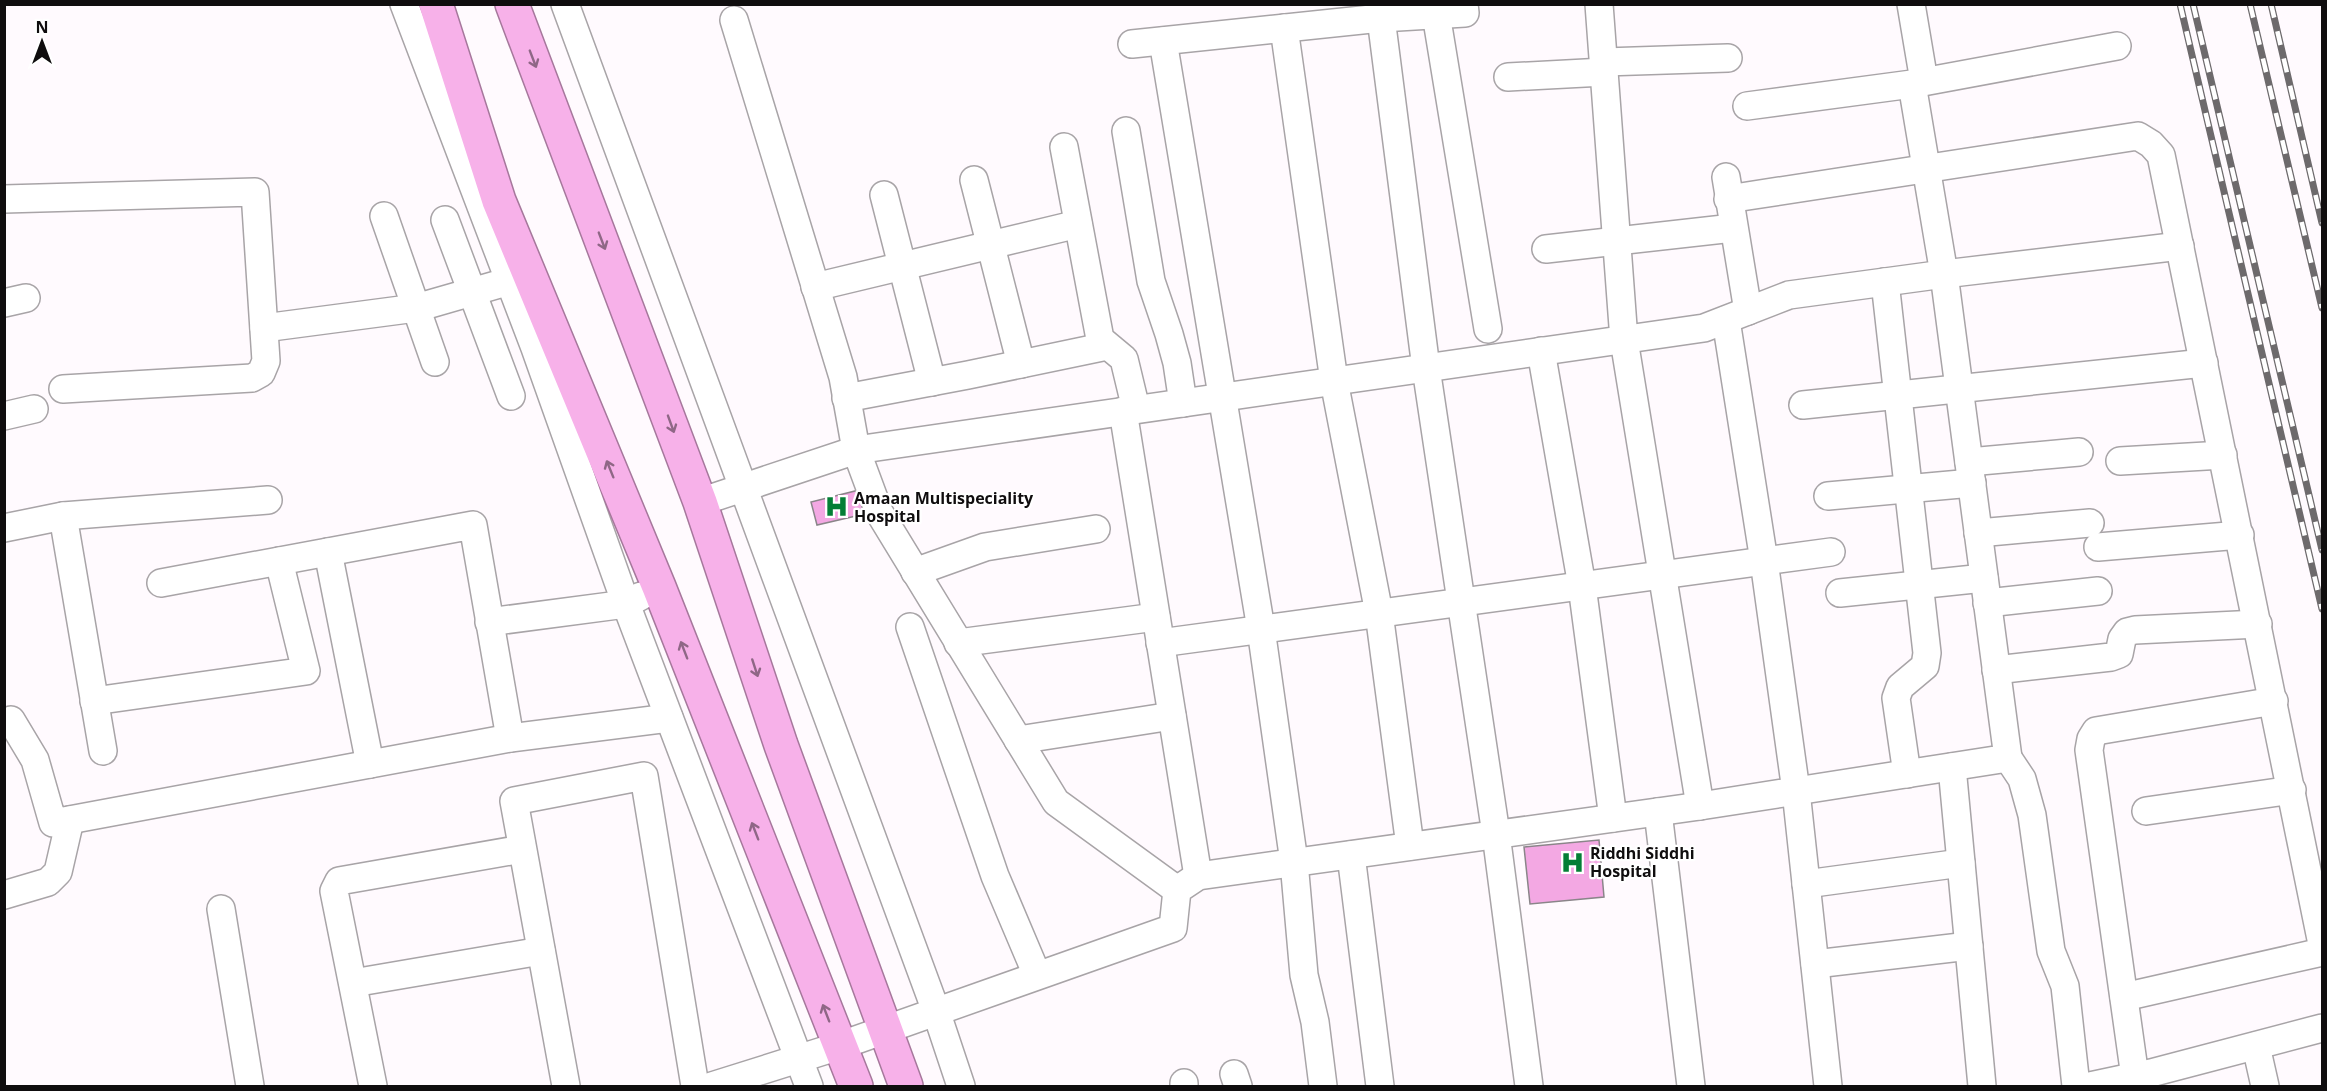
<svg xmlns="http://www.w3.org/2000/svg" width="2327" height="1091" viewBox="0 0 2327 1091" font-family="'Open Sans',sans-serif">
<rect width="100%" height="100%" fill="#fffafe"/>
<g fill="#f3a8e3" stroke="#8a8589" stroke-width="1.5">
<path d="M863,489L869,513L817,525L811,502Z"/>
<path d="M1599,840L1604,897L1530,904L1524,847Z"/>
</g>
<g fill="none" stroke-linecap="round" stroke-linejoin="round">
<defs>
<g id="minor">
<path d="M404,4L535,348L626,604L809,1086"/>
<path d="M565,4L936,1011L961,1086"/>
<path d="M1599,4L1624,340L1700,806"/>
<path d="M1911,4L1924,81"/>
<path d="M1436,14L1488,329"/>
<path d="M1381,18L1426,368L1496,834L1529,1086"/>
<path d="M734,20L843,377L856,450L879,512L1056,802L1177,890"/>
<path d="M1284,28L1334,381L1379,613L1410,846"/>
<path d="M1163,41L1261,629L1294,862L1304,975L1315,1022L1323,1086"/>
<path d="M1132,44L1381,18L1465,13L1464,4"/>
<path d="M1604,62L1728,58"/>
<path d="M1508,77L1604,72"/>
<path d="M1747,106L1912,84L2117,46"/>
<path d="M1126,131L1151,281L1169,334L1177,363L1183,403"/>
<path d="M1064,147L1100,339L1124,359L1136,409"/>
<path d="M1726,177L1748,311"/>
<path d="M974,180L1021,364"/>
<path d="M884,195L932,382"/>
<path d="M4,199L255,192L266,361L261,373L252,378L63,389"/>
<path d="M1728,199L2138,136L2151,144L2161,155L2322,944"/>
<path d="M384,216L435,362"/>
<path d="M445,220L511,396"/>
<path d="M1546,249L1733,228"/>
<path d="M1885,282L1927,653L1925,666L1900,687L1896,698L1907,774"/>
<path d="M815,287L1078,224"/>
<path d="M4,303L26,298"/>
<path d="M1726,320L1764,561L1796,791L1828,1086"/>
<path d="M264,328L416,308L510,281"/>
<path d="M1541,351L1582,586L1613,818"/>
<path d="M846,398L968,375L1107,346"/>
<path d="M1803,405L2204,363"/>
<path d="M1123,411L1198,876"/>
<path d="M4,416L34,409"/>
<path d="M2120,461L2223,455"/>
<path d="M1969,462L2079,452"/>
<path d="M1828,496L1972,483"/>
<path d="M700,502L856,450L1704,328L1789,295L1944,274L2180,246"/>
<path d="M63,516L103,751"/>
<path d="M4,528L63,516L268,500"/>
<path d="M1978,533L2090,523"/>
<path d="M2098,547L2240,535"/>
<path d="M328,552L370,764"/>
<path d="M915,572L985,547L1096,529"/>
<path d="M1840,593L1984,578"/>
<path d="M1987,603L2098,591"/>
<path d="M489,622L626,604L641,596"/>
<path d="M910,627L995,876L1037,975"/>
<path d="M958,643L1156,617"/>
<path d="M1160,643L1831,552"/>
<path d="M1996,670L2111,657L2119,654L2122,639L2127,632L2135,630L2258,624"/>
<path d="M94,701L306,671L279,561"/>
<path d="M11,720L35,760L53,823L510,738L473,525L161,583"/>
<path d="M510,738L669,718"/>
<path d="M1018,740L1172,716"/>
<path d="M2008,758L2022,779L2032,815L2051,951L2065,986L2076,1086"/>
<path d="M1952,767L1982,1086"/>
<path d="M2146,811L2292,790"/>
<path d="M1658,812L1691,1086"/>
<path d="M1351,855L1380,1086"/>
<path d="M1806,884L1961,863"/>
<path d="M4,895L48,882L58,872L70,820"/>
<path d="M221,909L250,1086"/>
<path d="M1815,964L1969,946"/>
<path d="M353,983L541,951"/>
<path d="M2124,997L2322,952"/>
<path d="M2256,1046L2265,1086"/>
<path d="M1234,1074L1238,1086"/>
<path d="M2135,1077L2089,750L2091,739L2096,731L2274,701"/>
<path d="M1184,1083V1086"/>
<path d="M373,1086L334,891L339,881L522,849"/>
<path d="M566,1086L514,801L644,776L695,1086"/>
<path d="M712,1086L839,1046L1173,928L1177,890L1198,876L1700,806L2008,758L1944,274L1912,84"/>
<path d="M2090,1086L2151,1073L2322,1028"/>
</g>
<g id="highway">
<path d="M436,4L499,201L659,587L856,1086"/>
<path d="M512,4L700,502L781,745L906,1086"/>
</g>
</defs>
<use href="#minor" stroke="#a8a4a7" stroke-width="30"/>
<use href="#highway" stroke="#a6789c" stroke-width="36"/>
<use href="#minor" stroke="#fff" stroke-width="27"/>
<use href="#highway" stroke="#f7b1e9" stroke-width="33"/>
<defs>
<g id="rail">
<path d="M2180,4L2322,609"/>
<path d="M2193,4L2322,550"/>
<path d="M2250,4L2322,308"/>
<path d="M2271,4L2322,223"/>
</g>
</defs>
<use href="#rail" stroke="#6d6a6c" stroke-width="7"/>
<use href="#rail" stroke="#fff" stroke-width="4.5" stroke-dasharray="14" stroke-linecap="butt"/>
</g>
<defs><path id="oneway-shaft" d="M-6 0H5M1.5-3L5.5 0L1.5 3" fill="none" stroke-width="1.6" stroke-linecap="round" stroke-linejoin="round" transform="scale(1.5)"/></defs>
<g stroke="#8f6786">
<use href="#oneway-shaft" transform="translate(533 59) rotate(69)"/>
<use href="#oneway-shaft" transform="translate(602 241) rotate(69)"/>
<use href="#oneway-shaft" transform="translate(671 424) rotate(70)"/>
<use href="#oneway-shaft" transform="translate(610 469) rotate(-112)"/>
<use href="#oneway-shaft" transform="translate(684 650) rotate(-111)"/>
<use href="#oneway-shaft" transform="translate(755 668) rotate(72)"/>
<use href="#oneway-shaft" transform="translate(755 831) rotate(-111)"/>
<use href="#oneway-shaft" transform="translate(826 1013) rotate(-111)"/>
</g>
<defs>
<symbol id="hospital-bare" viewBox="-9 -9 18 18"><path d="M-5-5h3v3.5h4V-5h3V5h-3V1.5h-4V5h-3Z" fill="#047e36" stroke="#fff" stroke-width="2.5" paint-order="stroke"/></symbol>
</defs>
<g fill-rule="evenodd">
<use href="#hospital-bare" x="820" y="490" width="33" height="33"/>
<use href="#hospital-bare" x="1556" y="846" width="33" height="33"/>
</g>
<g text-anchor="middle" stroke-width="4.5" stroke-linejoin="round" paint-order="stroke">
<g font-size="16" font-weight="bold" fill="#0f0d0e" stroke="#fff" text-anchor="start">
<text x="854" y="504">Amaan Multispeciality<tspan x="854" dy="18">Hospital</tspan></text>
<text x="1590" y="859">Riddhi Siddhi<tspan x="1590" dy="18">Hospital</tspan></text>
</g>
</g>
<rect width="2327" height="1091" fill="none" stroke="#0f0d0e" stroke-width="12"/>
<g transform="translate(42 42)" stroke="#ffffff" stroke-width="4.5" paint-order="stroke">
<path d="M0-4.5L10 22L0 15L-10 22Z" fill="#0f0d0e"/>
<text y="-9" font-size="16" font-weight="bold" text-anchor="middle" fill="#0f0d0e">N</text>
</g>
</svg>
